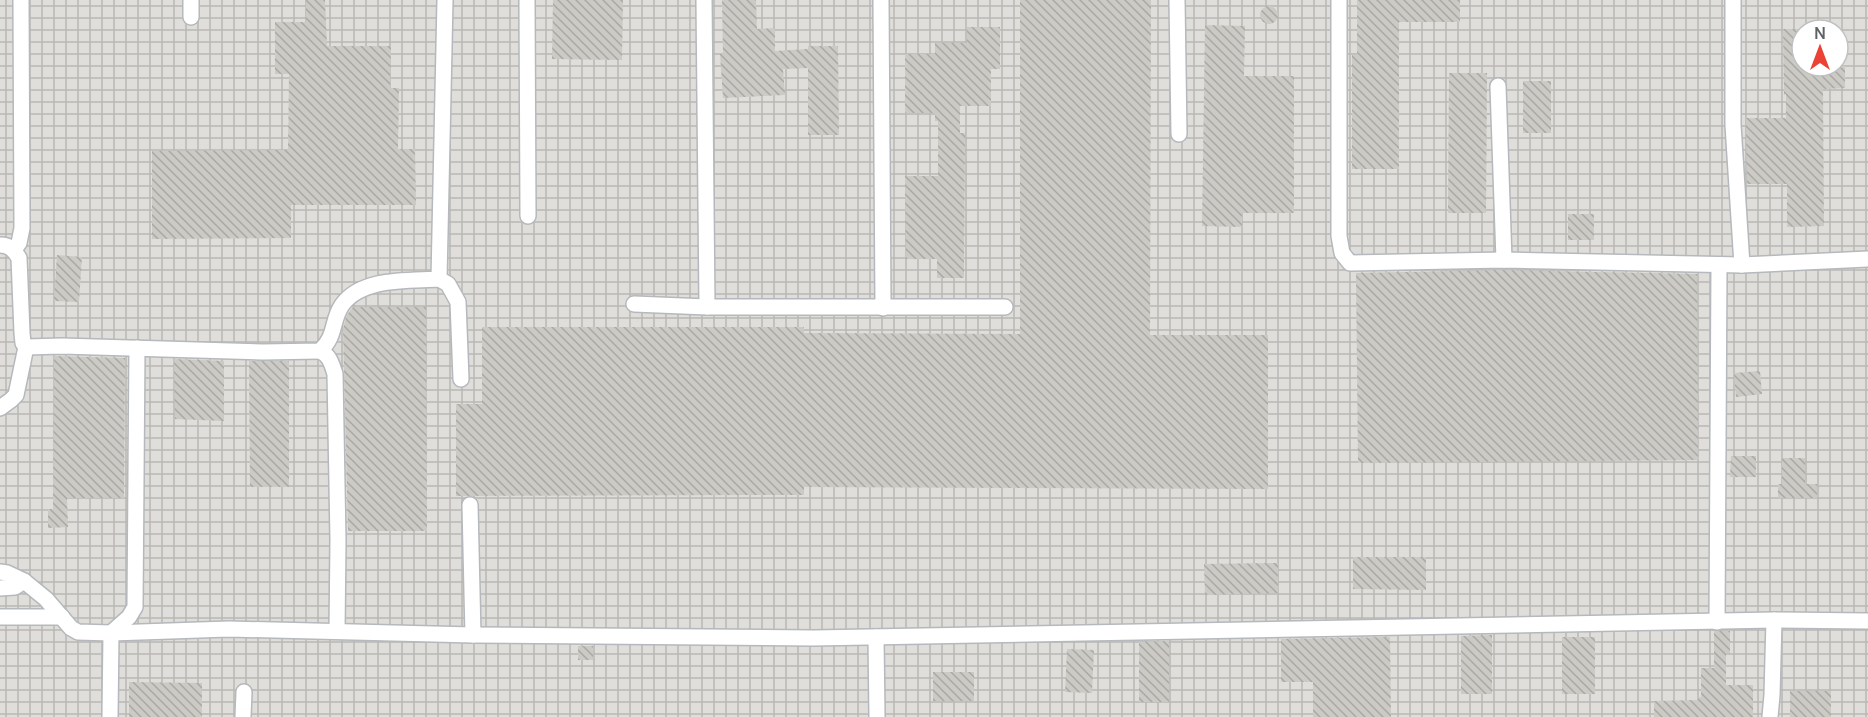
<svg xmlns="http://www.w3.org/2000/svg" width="1868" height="717" viewBox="0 0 1868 717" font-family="Manrope,sans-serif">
<defs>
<pattern id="industrial-grid" width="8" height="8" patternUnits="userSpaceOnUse" patternTransform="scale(1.5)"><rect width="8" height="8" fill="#e0deda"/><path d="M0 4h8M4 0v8" fill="none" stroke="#b9b8b5"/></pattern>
<pattern id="building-back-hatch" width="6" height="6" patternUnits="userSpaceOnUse" patternTransform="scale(1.5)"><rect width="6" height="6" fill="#cccac5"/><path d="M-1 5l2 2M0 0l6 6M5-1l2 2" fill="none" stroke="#a9a8a4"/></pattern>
</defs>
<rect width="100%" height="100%" fill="#f1efe8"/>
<path fill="url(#industrial-grid)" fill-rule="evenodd" d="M0,0H1868V717H0ZM1802,30H1838V66H1802Z"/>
<g fill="url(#building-back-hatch)">
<path d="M306,0H325L327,46H391L390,88H399L398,149H415L416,205H291V238L152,239V151L288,150L289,74H275V22H306Z"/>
<path d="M553,0H623L622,60L552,59Z"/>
<path d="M722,0H756L757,29L775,28V51L808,49V46H838L839,135H808V68L783,69L785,95L723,98L720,54H723Z"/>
<path d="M1020,0H1151L1150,335H1268V489L804,487V495L456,496V404H482V327H804V333L1020,334Z"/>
<path d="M1357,0H1460V22H1399V169H1352V55H1357Z"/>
<circle cx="1269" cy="15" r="9"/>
<path d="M1205,25L1245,26L1244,76H1294V213H1242V227L1202,226Z"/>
<path d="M967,27H1000V69H991V106H960V133H965L964,278H937V259H906L905,176H938V121H935V113H905V54H935V43H967Z"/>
<path d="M1783,29H1802V66H1845V88L1823,89L1824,226L1787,227V184H1747L1746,118H1786V94L1784,95Z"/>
<path d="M1449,73H1487L1486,213H1448Z"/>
<rect x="1523" y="81" width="28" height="52"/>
<rect x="1568" y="214" width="26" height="26"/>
<path d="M57,255L82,257L79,302L54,301Z"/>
<path d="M1504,270L1697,274L1698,460L1358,463L1356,273Z"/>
<path d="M353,307H426L427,531H348L343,328L347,315Z"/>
<path d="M54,356L125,358L124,498H67L68,527L48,528V509H53Z"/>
<path d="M174,359L224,361V421L175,419Z"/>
<path d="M249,361H289V487H250Z"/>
<path d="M1760,371L1762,394L1736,397L1734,373Z"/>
<path d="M1731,456H1756V477H1730Z"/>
<path d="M1782,458H1805V484H1817V498H1778V484H1782Z"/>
<path d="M1353,557H1426V590L1353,589Z"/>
<path d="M1278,563V593L1205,595L1204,564Z"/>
<path d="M1714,631H1730V653H1726V685H1753V717H1654V701L1698,700V697H1701V668H1714Z"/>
<path d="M1492,635V694H1461V636Z"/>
<path d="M1390,637L1391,717H1313V682H1281V639Z"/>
<rect x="1562" y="637" width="33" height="57"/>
<path d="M1169,641V702H1139V642Z"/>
<rect x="578" y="646" width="15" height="14"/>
<path d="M1067,649L1094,650L1092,693L1065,692Z"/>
<rect x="933" y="672" width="41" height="29"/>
<path d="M129,682L202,683V717H129Z"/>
<rect x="1790" y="691" width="41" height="26"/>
</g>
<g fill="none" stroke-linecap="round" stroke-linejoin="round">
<defs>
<g id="minor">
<path d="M191,0V17"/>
<path d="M527,0L528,216"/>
<path d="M704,0L707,307"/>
<path d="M881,0L883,308"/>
<path d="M1177,0L1179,134"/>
<path d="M1339,0V236L1342,253L1350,263L1504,260L1742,265L1868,259"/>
<path d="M1733,0V125L1742,265"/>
<path d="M1498,86L1504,260"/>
<path d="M0,245C10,245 14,250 19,258L22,333L23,343L26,347L62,346L263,352L320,351C337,335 331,321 342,305C362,277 409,281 439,279L445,0"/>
<path d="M14,250L19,243L22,228L21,0"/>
<path d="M439,279L448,284L458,302L461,379"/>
<path d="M634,304L707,307H1005"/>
<path d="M320,351C330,355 332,365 335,374L338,540L337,631"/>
<path d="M0,408L11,400L16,395L26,347"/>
<path d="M470,505L473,635"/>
<path d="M0,572L7,573L24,581L46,599L71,628L78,632L111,633L229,629L473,635L814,638L1774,620L1868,621"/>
<path d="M0,588L15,587L24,581"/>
<path d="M0,617H62"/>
<path d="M1717,622L1719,265"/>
<path d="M111,633L129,617L135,607L137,348"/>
<path d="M876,637L877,717"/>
<path d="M110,717L111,633"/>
<path d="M243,717L244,692"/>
<path d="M1770,717L1772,695L1774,620"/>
</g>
</defs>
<use href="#minor" stroke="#b5b8bc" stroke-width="18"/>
<use href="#minor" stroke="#fff" stroke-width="15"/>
</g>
<g transform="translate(1820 48)"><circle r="28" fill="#ffffff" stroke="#bfc1c3" stroke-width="1.5"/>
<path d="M0-4.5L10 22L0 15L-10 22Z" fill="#ea4335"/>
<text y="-9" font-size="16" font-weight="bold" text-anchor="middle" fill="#5f6368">N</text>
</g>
</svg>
